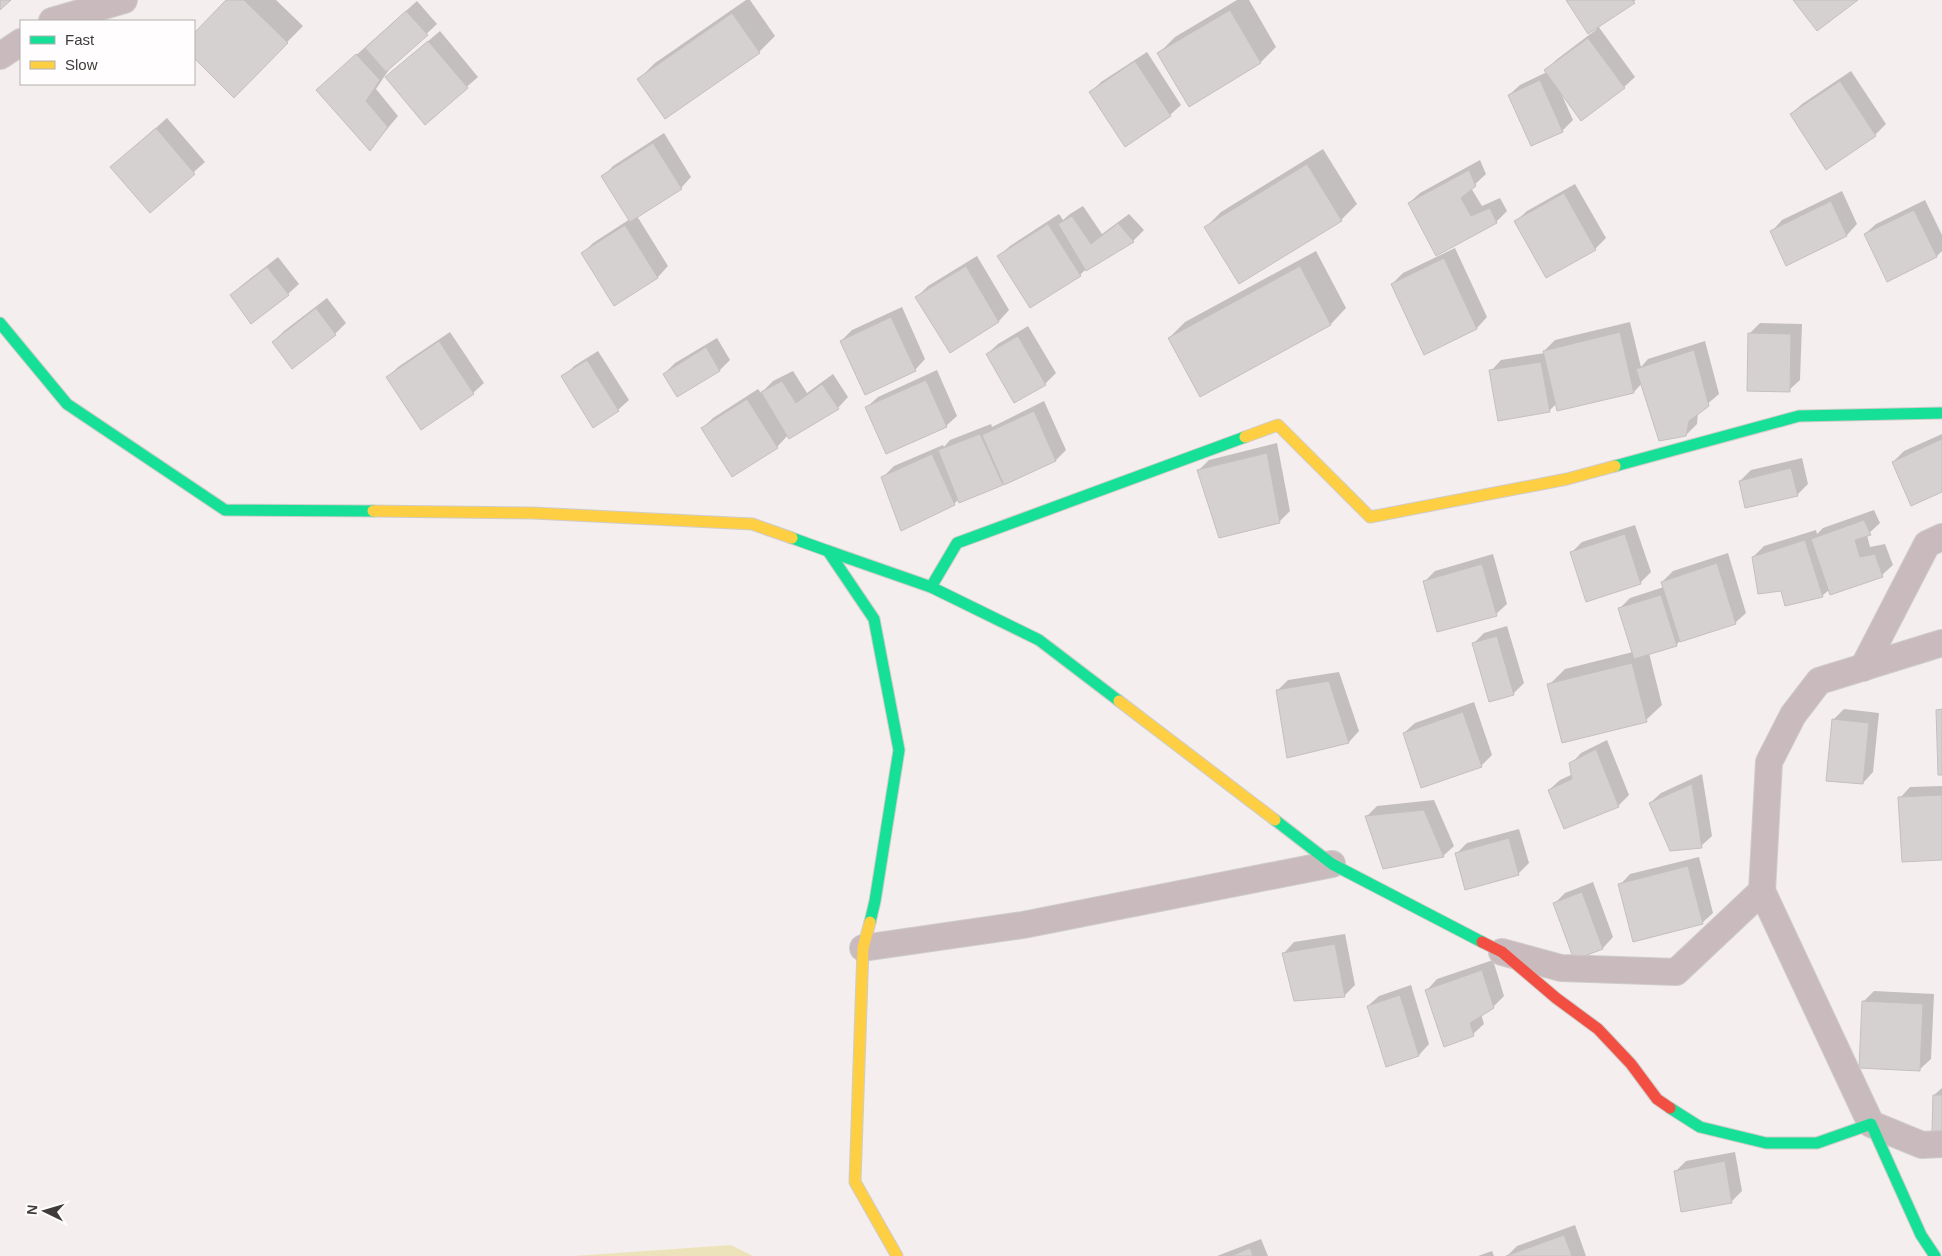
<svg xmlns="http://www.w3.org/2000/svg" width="1942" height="1256" viewBox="0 0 1942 1256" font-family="Arial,sans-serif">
<rect width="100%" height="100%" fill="#f4efee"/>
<path fill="#ede3bb" d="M731,1245L753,1256H573Z"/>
<g fill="#0003">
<path d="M228,0H276L303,26L234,96L194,56V35Z"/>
<path d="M746,0H750L775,36L759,52L639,79L655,63Z"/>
<path d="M1237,0H1249L1276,47L1261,62L1159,53L1175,37Z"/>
<path d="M1567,0H1636L1598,26L1635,77L1624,87L1561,93L1573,120L1562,131L1532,144L1509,95L1520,85L1547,72L1546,71L1556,60L1597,29Z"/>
<path d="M417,1L437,24L390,68L376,89L398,116L370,149L317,90Z"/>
<path d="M440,31L478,77L425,123L386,77Z"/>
<path d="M1147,52L1181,105L1170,115L1091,92L1101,82Z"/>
<path d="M1851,71L1886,124L1875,135L1826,168L1791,114L1802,104Z"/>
<path d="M167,118L205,162L150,211L123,157Z"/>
<path d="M664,133L691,177L681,188L637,216L668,266L658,277L614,304L583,253L593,243L630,219L603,177L613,166Z"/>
<path d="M1323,149L1357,204L1341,220L1205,228L1221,212Z"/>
<path d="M1480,160L1486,174L1471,188L1482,206L1500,198L1507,211L1496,222L1436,254L1409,203L1420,193Z"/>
<path d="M1575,184L1606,238L1595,249L1546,276L1516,221L1527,211Z"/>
<path d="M1842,191L1857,224L1847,235L1787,264L1772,231L1782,220Z"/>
<path d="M1925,200L1942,235V251L1937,256L1888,281L1865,234L1876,224Z"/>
<path d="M1083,206L1102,234L1129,214L1144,230L1133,241L1086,269L1080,275L999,256L1010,246L1059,214L1063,220L1070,214Z"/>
<path d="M1455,248L1487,317L1477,328L1424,353L1392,284L1403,273Z"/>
<path d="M1316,251L1346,308L1331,324L1200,395L1169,338L1185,322Z"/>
<path d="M977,256L1009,310L999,321L950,351L917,297L928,286Z"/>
<path d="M278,257L299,284L288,294L231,295L242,285Z"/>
<path d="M327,298L346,323L335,334L292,367L273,342L284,331Z"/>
<path d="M902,307L925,359L915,370L841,341L852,330Z"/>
<path d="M1630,322L1641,367L1648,359L1705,341L1719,394L1698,412L1697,424L1686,435L1642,383L1634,392L1557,403L1549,411L1491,371L1501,360L1545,353L1544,351L1555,340Z"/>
<path d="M1760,323L1802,324L1800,380L1789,390L1750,333Z"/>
<path d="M1028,326L1056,373L1045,384L987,354L998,344Z"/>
<path d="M450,332L484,383L473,393L388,377L398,367Z"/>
<path d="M717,338L730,360L720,370L678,395L664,374L675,363Z"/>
<path d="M598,351L629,400L618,410L563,377L574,366Z"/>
<path d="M937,370L957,416L946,426L867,407L878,397Z"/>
<path d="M793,371L807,393L833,374L848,397L838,408L788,435L777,447L703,428L713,418L758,389L761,393L773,381Z"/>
<path d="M1044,401L1066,450L1056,460L1002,483L959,499L954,504L883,477L894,466L943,445L944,447L950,440L991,424L992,427Z"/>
<path d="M1942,434V490L1893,462L1904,451Z"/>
<path d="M1277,443L1290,511L1279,522L1198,471L1209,460Z"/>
<path d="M1802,458L1808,484L1797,495L1740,481L1751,470Z"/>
<path d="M1874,510L1880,523L1867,535L1870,547L1885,544L1893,565L1882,575L1830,589L1822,596L1782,590L1753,557L1764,546L1816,530L1817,534L1823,528Z"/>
<path d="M1635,525L1651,572L1640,583L1571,553L1582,542Z"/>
<path d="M1728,553L1746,613L1735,623L1680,641L1676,645L1649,653L1662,705L1646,720L1549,685L1565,669L1633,652L1619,609L1630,598L1664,587L1662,582L1673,571Z"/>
<path d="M1493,554L1507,604L1496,614L1425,581L1435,571Z"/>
<path d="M1507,626L1524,683L1513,694L1473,644L1484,633Z"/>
<path d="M1339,672L1359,731L1349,742L1288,756L1277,691L1288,680Z"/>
<path d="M1474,702L1492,755L1481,766L1404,733L1415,723Z"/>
<path d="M1844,709L1879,713L1873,772L1863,783L1833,720Z"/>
<path d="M1607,740L1629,795L1618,806L1549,790L1560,780L1573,774L1571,764L1581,753Z"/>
<path d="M1702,774L1712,836L1701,846L1650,803L1661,793Z"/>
<path d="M1942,786V859L1900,798L1910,787Z"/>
<path d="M1434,800L1454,846L1443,856L1366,817L1377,806Z"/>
<path d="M1519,829L1529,863L1518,874L1456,854L1467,843Z"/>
<path d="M1699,857L1713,913L1702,923L1620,885L1630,874Z"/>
<path d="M1593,882L1613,937L1603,948L1554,904L1565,893Z"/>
<path d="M1345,934L1355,985L1344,996L1284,953L1294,942Z"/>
<path d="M1493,960L1504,996L1493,1007L1481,1014L1484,1024L1473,1034L1427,990L1437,979Z"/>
<path d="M1411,985L1429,1044L1419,1055L1387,1065L1368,1006L1379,996Z"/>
<path d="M1874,991L1934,994L1931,1059L1920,1069L1863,1002Z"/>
<path d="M1942,1088V1130L1934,1095Z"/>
<path d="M1735,1152L1742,1191L1731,1202L1675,1172L1686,1161Z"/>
<path d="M1575,1225L1586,1256H1507L1517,1246Z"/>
<path d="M1261,1239L1268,1256H1217Z"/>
<path d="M1492,1251L1494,1256H1478Z"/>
</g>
<g fill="#d5d1d0" stroke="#c3c0bf">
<path d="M0,0H11L0,10Z"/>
<path d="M226,0H244L288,43L234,98L194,58V33Z"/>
<path d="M1566,0H1632L1635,3L1588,34Z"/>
<path d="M1793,0H1858L1817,31Z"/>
<path d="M1230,10L1261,63L1189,107L1157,53Z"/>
<path d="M406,11L428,35L386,72L365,48Z"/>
<path d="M732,13L760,53L665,119L637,79Z"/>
<path d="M1588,38L1625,88L1581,121L1544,70Z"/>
<path d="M428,41L468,88L425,125L385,77Z"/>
<path d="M356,54L380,80L366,101L388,127L370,151L316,90Z"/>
<path d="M1135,61L1171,116L1125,147L1089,92Z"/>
<path d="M1540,80L1563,132L1531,146L1508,95Z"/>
<path d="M1840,81L1876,136L1826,170L1790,114Z"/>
<path d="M156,128L195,174L150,213L110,167Z"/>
<path d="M653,143L682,189L630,222L601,176Z"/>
<path d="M1307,164L1342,221L1239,284L1204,227Z"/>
<path d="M1469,170L1476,186L1461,198L1471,216L1490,208L1497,223L1436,256L1408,203Z"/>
<path d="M1564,193L1596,250L1546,278L1514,221Z"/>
<path d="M1831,201L1847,236L1786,266L1770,231Z"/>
<path d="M1914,210L1937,257L1887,282L1864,234Z"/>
<path d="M1072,216L1091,244L1118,223L1134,242L1086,271L1058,224Z"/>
<path d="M1048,224L1081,276L1030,308L997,256Z"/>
<path d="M625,225L658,278L614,306L581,253Z"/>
<path d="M1444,258L1477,329L1424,355L1391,284Z"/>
<path d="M966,266L999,322L950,353L915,297Z"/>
<path d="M1300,266L1331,325L1200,397L1168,338Z"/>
<path d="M267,267L289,295L251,324L230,295Z"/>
<path d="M316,308L336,335L292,369L272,342Z"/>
<path d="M891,317L916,371L865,395L840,341Z"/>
<path d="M1620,332L1634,393L1557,411L1543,351Z"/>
<path d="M1748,333L1791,334L1790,392L1747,391Z"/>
<path d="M1018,336L1046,385L1014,403L986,354Z"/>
<path d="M439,341L474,394L421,430L386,377Z"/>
<path d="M706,347L720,371L677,397L663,374Z"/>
<path d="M1694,350L1709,406L1689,421L1686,436L1659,441L1636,369Z"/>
<path d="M587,360L619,411L593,428L561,376Z"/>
<path d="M1541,362L1550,412L1498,421L1489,370Z"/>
<path d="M926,380L947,427L886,454L865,407Z"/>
<path d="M782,381L796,403L822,384L839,409L789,439L761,392Z"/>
<path d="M747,399L778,448L732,477L701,428Z"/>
<path d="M1034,411L1056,461L1004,485L982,435Z"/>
<path d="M980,434L1003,485L959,503L938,450Z"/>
<path d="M1942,439V492L1911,506L1892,462Z"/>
<path d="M1267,453L1280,523L1219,538L1197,470Z"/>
<path d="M932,454L955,505L901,531L881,477Z"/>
<path d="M1791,468L1798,496L1745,508L1739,481Z"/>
<path d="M1864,520L1871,535L1855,540L1860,557L1875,554L1883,577L1830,595L1811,539Z"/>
<path d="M1625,534L1641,584L1586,602L1570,552Z"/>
<path d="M1805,540L1823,597L1785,606L1781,591L1758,594L1752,557Z"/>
<path d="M1717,563L1736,624L1680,642L1661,582Z"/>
<path d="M1482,564L1497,616L1437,632L1423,581Z"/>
<path d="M1661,595L1677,646L1634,659L1618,608Z"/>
<path d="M1497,636L1514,695L1489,702L1472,643Z"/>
<path d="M1632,663L1647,722L1562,743L1547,684Z"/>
<path d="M1329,681L1349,743L1287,758L1276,690Z"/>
<path d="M1942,709V775H1938L1936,710Z"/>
<path d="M1463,712L1482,767L1421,788L1403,733Z"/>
<path d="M1832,719L1869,723L1863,784L1826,781Z"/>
<path d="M1596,749L1619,807L1564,829L1548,790L1572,779L1569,763Z"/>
<path d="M1692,784L1702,848L1670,851L1649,803Z"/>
<path d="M1942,795V860L1902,862L1898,797Z"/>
<path d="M1424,810L1444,857L1383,869L1365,816Z"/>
<path d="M1509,838L1519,875L1465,890L1455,853Z"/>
<path d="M1688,866L1703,924L1633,942L1618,884Z"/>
<path d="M1582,892L1603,949L1574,960L1553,903Z"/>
<path d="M1335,944L1345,997L1294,1001L1282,953Z"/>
<path d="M1482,970L1494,1008L1470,1023L1474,1036L1444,1047L1425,990Z"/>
<path d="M1400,995L1419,1056L1386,1067L1367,1006Z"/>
<path d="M1862,1001L1923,1004L1920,1071L1859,1068Z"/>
<path d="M1933,1095H1942V1131H1932Z"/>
<path d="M1725,1161L1732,1203L1681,1212L1674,1171Z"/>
<path d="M1564,1235L1572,1256H1506Z"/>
<path d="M1250,1248L1253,1256H1231Z"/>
</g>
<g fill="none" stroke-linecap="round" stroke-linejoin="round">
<defs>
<g id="street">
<path d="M52,21L124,0"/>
<path d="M0,56L21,42"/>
<path d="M1863,668L1927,544L1942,537"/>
<path d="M1762,891L1871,1124L1922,1145L1942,1144"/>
<path d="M863,948L1023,925L1332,864"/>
<path d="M1502,952L1561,968L1676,972L1762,891L1769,762L1793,715L1819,681L1942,643"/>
</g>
<g id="fast">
<path d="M0,323L67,404L225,510L373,511"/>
<path d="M1615,466L1799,416L1942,413"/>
<path d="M792,538L828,551L874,619L899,750L875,901L870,922"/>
<path d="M828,551L931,587L1039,640L1119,701"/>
<path d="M931,587L957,543L1245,437"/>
<path d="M1275,820L1332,864L1482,942"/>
<path d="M1670,1108L1700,1127L1766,1143H1817L1871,1124L1921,1235L1935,1256"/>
</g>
<g id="slow">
<path d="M1245,437L1278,425L1370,517L1567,479L1615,466"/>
<path d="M373,511L533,513L752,524L792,538"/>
<path d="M1119,701L1275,820"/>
<path d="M870,922L863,948L855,1182L897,1256"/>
</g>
<path id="jam" d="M1482,942L1502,952L1556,998L1598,1029L1631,1064L1657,1099L1670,1108"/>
</defs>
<use href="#street" stroke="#cfcccb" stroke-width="28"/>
<use href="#fast" stroke="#cfcccb" stroke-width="13"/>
<use href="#slow" stroke="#cfcccb" stroke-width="13"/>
<use href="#jam" stroke="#cfcccb" stroke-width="13"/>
<use href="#street" stroke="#c9babd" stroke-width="26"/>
<use href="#fast" stroke="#16e098" stroke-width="11"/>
<use href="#slow" stroke="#ffcf43" stroke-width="11"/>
<use href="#jam" stroke="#f24e42" stroke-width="11"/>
</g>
<rect x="20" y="20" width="175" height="65" fill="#fffdfd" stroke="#b2afaf"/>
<rect x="30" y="36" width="25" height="8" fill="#16e098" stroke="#b2afaf"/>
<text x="65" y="45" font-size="15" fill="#3e3b3a">Fast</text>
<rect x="30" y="61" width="25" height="8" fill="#ffcf43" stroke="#b2afaf"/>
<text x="65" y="70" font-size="15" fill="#3e3b3a">Slow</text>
<g transform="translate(45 1211) rotate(275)" stroke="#fffdfd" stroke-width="4" paint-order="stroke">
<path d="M0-4L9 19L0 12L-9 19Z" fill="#3e3b3a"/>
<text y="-8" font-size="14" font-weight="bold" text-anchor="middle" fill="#3e3b3a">N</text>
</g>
</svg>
